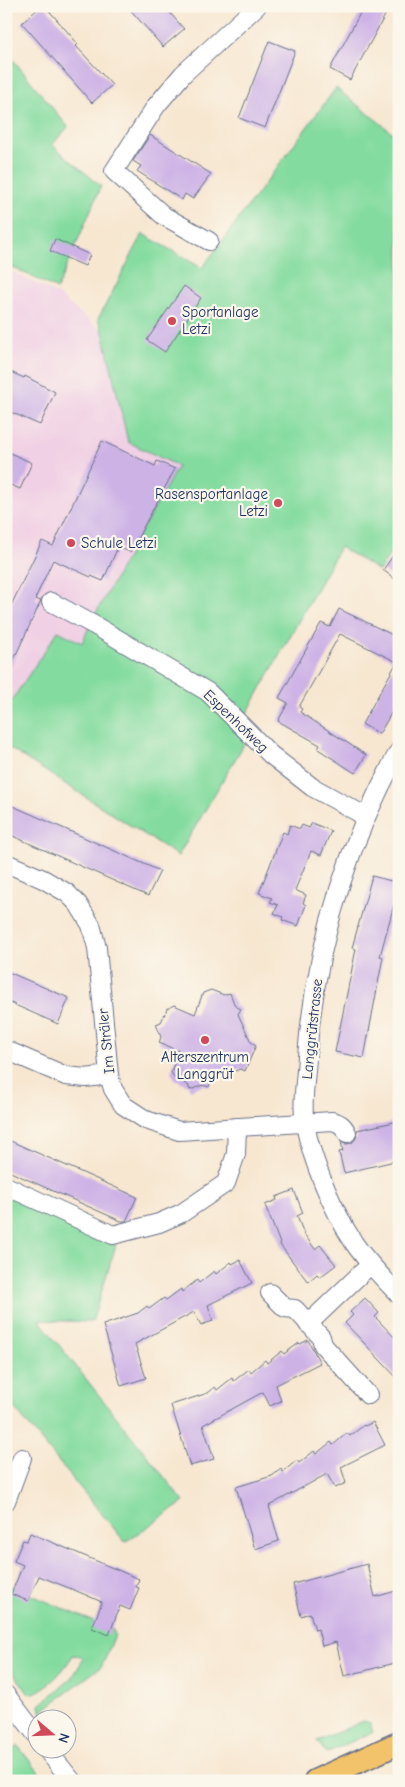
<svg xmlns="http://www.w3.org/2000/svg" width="405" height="1787" viewBox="0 0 405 1787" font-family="'Comic Neue',sans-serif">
<rect width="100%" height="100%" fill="#fbf7ec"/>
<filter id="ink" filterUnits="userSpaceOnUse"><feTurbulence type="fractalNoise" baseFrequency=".02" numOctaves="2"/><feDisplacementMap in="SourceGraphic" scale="10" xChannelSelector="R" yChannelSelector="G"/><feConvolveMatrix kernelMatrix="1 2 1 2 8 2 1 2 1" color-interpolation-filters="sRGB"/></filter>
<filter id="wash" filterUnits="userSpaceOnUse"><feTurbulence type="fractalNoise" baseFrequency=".0096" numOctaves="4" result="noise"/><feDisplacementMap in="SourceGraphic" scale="20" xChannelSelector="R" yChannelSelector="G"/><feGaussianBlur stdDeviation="1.12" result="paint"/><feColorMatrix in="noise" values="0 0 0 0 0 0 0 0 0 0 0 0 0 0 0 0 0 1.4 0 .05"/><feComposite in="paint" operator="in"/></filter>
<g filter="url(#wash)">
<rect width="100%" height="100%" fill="#f7e7d1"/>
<path fill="#f0d0e4" d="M12,272L57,294L103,332L128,442L178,466L92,620L82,643L58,631L6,709V278Z"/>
<g fill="#83db9f" stroke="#4f857e">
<path d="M6,51L68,127L52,145L101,186L57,289L12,267L6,274V196L12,190L6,183Z"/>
<path d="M336,88L399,138V540L379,571L340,547L245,717L243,746L178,856L6,746V709L58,631L82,643L92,620L178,466L128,442L103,332L98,319L143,234L202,268Z"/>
<path d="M6,1192L116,1245L92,1322L39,1320L184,1502L125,1542L6,1398Z"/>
<path d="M6,1584L113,1630L115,1635L102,1666L41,1712L40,1705L72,1678L84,1658L73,1655C65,1669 48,1689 31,1694L28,1693L6,1662Z"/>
<path d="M364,1721L370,1723L373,1732L326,1753L317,1741Z"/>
<path d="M18,1746L46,1781H6V1754Z"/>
</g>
<g id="blocks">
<g fill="#cdb2e6">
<path d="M41,6H45L78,44L76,46L112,85L92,103L22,23Z"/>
<path d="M127,6H164L184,29L163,47Z"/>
<path d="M364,6H390L350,80L330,69Z"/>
<path d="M269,41L295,51L265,128L239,118Z"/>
<path d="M150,135L211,174L193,199L185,194L182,200L137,171L141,166L133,161Z"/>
<path d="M55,239L90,255L85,266L50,251Z"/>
<path d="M184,286L201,298L165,352L147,340Z"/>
<path d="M6,370L24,378L25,376L55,392L40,425L6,410Z"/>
<path d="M102,441L155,466L157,461L175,469L130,552L118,547L103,581L91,576V577L53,560L35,599L41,601L6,676V616L42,541L53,546Z"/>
<path d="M6,451L32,463L20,489L6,483Z"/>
<path d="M399,547V582L383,570Z"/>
<path d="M339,609L399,638V700L379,734L362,724L397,662L340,634L299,707L302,709L300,712L366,755L355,773L318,749L320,745L278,721L288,703L279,698L321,623L330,627Z"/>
<path d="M6,803L160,871L148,896L6,833Z"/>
<path d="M312,823L331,831L321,855L311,851L295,890L306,895L303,903L306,905L298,926L282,920L283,917L274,913L278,905L270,902L272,898L259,893L283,832L287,834L290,825L300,829L302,825L309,828Z"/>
<path d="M372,876L399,883V898L396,897L380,956L383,957L364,1058L335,1052L356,949L352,948Z"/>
<path d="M6,971L69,998L58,1024L6,1001Z"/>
<path d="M211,990L224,995L230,993L235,1006L241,1009L238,1014L251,1042L256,1045L245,1071L240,1069L211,1081L209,1087L203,1085L190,1090L188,1085L175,1079L171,1072L179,1051L159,1043L161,1037L156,1024L161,1022L167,1009L174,1005L195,1014L203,993Z"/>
<path d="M399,1121V1160L344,1173L339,1152L343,1151L341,1141L346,1144L352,1143L356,1138L357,1130Z"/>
<path d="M6,1139L137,1197L126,1221H121L6,1170Z"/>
<path d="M294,1190L303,1213L297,1216L304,1234L315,1249L320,1245L336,1265L320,1277L317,1274L308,1282L281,1246L265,1205L277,1200L276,1197Z"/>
<path d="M240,1260L252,1283L208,1305L213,1321L201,1325L194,1312L135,1344L146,1378L121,1386L103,1325L138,1313L147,1306L149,1309L164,1298L166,1300L181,1289L182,1292L197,1280L199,1283L214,1271L216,1274L231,1262L232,1264Z"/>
<path d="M365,1298L379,1313L375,1317L399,1342V1380L345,1323L353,1315L350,1312Z"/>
<path d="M308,1340L320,1363L276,1385L281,1401L270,1406L263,1392L203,1425L214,1459L190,1466L171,1405L208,1393L215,1387L217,1390L232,1378L234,1381L249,1369L251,1372L265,1360L267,1363L282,1351L284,1354L299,1343L300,1344Z"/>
<path d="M373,1422L385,1445L341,1467L346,1483L335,1488L327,1474L269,1506L279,1541L255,1549L236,1487L272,1476L281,1469L283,1472L297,1460L299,1463L314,1451L316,1454L331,1442L333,1445L347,1433L350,1436L364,1425L365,1426Z"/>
<path d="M30,1533L139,1579L136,1587L139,1588L130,1610L120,1606L109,1635L92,1628L102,1602L79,1592L39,1576L28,1601L11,1594L23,1565L14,1561L23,1540L27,1541Z"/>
<path d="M367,1564L375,1597L399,1590V1662L344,1676L336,1642L322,1646L318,1629L315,1630L310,1613L301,1616L293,1584Z"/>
</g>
</g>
</g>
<g filter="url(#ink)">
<use href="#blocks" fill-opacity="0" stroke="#686f86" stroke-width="1"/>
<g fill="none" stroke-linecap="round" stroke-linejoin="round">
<defs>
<g id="minor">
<path d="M209,241L164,216L114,171L156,106L183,74L257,6"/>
<path d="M51,602L94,625L208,692L271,755L312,787L365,816"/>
<path d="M399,751C346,846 315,948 307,1057C306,1079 301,1103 305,1125C313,1164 333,1210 354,1243C367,1262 383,1278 399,1295"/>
<path d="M6,863L43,879L67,893L78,904L91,925L97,948L109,1075L113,1089L123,1105L146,1120L179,1131L332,1121C340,1123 343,1125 347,1133"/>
<path d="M6,1050L66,1076L86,1078L109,1075"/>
<path d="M6,1186L113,1235L159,1223L182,1213L226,1183L236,1154L237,1127"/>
<path d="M270,1293L285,1308L295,1309L321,1337L323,1345L368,1395"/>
<path d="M308,1324L370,1265"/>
<path d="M6,1501L22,1458"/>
<path d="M6,1695L38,1737"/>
<path d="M47,1750L72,1781"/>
</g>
<path id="major" d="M315,1781L399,1743"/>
</defs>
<use href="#minor" stroke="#686f86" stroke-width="20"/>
<use href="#major" stroke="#686f86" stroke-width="25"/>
<use href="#minor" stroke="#fff" stroke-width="18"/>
<use href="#major" stroke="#f2c36a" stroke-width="22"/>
</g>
</g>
<g fill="#d1495b" stroke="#fbf7ec" stroke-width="2">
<circle cx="172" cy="321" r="5"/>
<circle cx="278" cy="503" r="5"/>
<circle cx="71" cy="543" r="5"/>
<circle cx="205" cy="1040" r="5"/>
</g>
<g text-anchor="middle" stroke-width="4.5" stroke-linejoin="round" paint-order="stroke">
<g font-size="15" fill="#1b2f5e" stroke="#fbf7ec" text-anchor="start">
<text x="182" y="317">Sportanlage<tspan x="182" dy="17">Letzi</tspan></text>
<text x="268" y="499" text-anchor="end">Rasensportanlage<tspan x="268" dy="17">Letzi</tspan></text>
<text x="81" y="548">Schule Letzi</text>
<text x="205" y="1062" text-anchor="middle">Alterszentrum<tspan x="205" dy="17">Langgrüt</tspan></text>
</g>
<g font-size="15" fill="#1b2f5e" stroke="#fbf7ec">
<text transform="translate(236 721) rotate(44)" y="5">Espenhofweg</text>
<text transform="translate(312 1029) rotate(-84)" y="5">Langgrütstrasse</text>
<text transform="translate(106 1041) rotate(-96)" y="5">Im Sträler</text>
</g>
</g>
<rect width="405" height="1787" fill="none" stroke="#fbf7ec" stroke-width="25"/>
<g transform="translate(52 1734) rotate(109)"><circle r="24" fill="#fbf7ec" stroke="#a1a7b3"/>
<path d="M0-4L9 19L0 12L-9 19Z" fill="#d1495b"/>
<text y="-8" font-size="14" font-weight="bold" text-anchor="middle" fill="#1b2f5e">N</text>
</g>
</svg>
